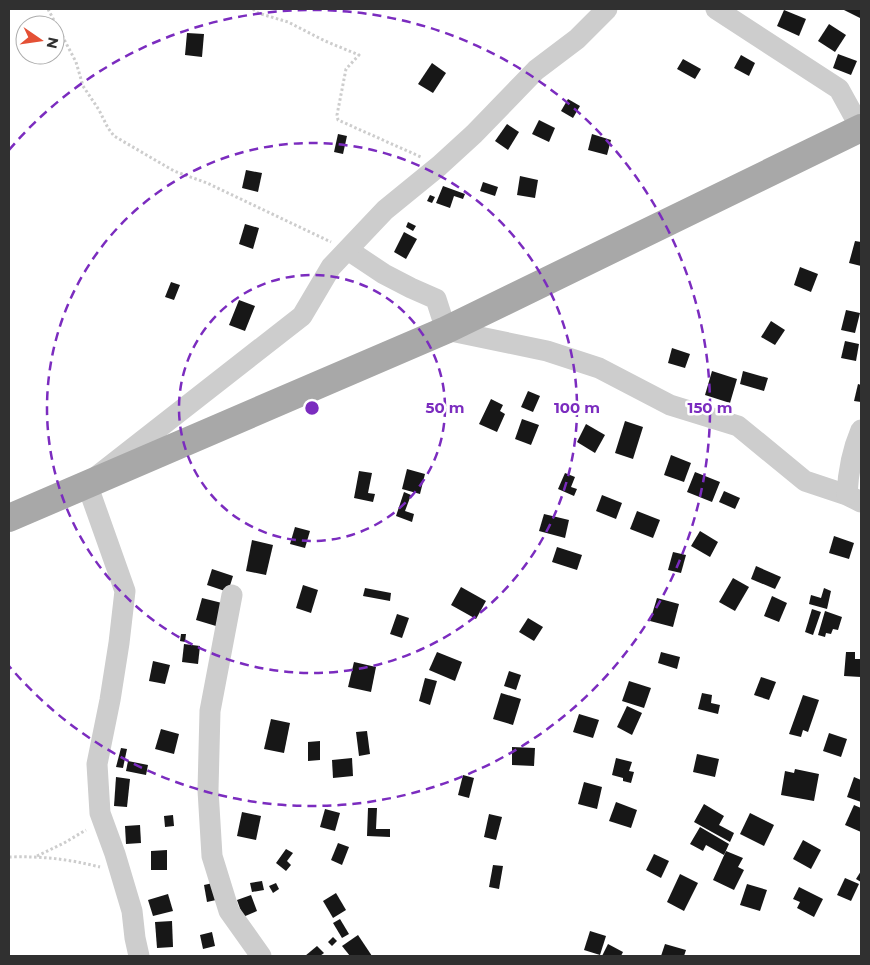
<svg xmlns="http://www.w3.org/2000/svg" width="870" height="965" viewBox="0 0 870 965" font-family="Montserrat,sans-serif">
<rect width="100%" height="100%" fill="#fff"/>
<g fill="#171717">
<path d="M842,9H861V16L860,18Z"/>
<path d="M784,10L806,19L799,36L777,26Z"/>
<path d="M829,24L846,35L835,52L818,41Z"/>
<path d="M187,33L204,34L202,57L185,55Z"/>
<path d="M838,54L857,61L851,75L833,68Z"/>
<path d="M741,55L755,63L749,76L734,68Z"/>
<path d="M683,59L701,69L695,79L677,69Z"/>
<path d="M432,63L446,73L433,93L418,84Z"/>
<path d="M568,99L580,106L573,118L561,111Z"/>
<path d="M539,120L555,128L549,142L532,134Z"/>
<path d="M507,124L519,132L508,150L495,141Z"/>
<path d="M338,134L347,136L343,154L334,152Z"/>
<path d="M592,134L611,140L607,155L588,150Z"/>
<path d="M246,170L262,173L258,192L242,188Z"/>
<path d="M520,176L538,180L535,198L517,195Z"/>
<path d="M483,182L498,187L495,196L480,191Z"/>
<path d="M443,186L465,194L463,199L454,196L450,208L436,203Z"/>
<path d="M430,195L435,197L432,203L427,201Z"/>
<path d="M408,222L416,226L413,231L406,227Z"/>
<path d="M245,224L259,228L253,249L239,244Z"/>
<path d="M404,232L417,239L406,259L394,252Z"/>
<path d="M855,241L861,242V266L849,263Z"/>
<path d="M800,267L818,274L811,292L794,285Z"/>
<path d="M171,282L180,285L174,300L165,297Z"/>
<path d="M239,300L255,306L245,331L229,325Z"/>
<path d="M846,310L860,313L855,333L841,330Z"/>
<path d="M771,321L785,330L775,345L761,337Z"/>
<path d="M845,341L859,344L856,361L841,358Z"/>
<path d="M672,348L690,354L685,368L668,363Z"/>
<path d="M712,371L737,379L730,403L705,395Z"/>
<path d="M743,371L768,378L764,391L740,384Z"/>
<path d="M858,384L861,385V402L854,401Z"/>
<path d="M528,391L540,396L533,412L521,407Z"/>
<path d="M491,399L503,405L500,411L505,414L497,432L479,424Z"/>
<path d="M522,419L539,425L531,445L515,439Z"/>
<path d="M625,421L643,427L633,459L615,453Z"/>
<path d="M586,424L605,435L595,453L577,442Z"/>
<path d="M671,455L691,463L684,482L664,475Z"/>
<path d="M407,469L425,474L420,494L402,489Z"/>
<path d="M359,471L372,473L368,493L375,494L373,502L354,498Z"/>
<path d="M695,472L720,482L712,502L687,492Z"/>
<path d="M565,473L575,477L571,487L577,489L574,496L558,489Z"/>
<path d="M724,491L740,498L735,509L719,502Z"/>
<path d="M404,492L411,495L405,511L414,514L412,522L396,516Z"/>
<path d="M602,495L622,503L616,519L596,511Z"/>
<path d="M637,511L660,520L653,538L630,529Z"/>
<path d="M544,514L569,520L565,538L539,531Z"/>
<path d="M295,527L310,531L305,548L290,544Z"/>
<path d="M700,531L718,542L710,557L691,546Z"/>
<path d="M834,536L854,543L849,559L829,553Z"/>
<path d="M252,540L273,545L266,575L246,571Z"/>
<path d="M557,547L582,555L577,570L552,562Z"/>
<path d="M673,552L686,555L681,573L668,570Z"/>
<path d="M756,566L781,577L775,589L751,579Z"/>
<path d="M212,569L233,576L228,592L207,585Z"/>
<path d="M733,578L749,587L735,611L719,602Z"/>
<path d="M303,585L318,590L311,613L296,608Z"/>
<path d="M461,587L486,601L476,619L451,605Z"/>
<path d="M365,588L391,593L390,601L363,596Z"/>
<path d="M824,588L831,591L827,609L809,604L811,595L821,598Z"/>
<path d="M772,596L787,603L779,622L764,616Z"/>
<path d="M202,598L222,603L216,626L196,620Z"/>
<path d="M657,598L679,604L673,627L650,621Z"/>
<path d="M812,609L821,612L813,635L805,632Z"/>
<path d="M825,611L842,617L838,630L833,629L831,634L826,633L825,637L818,635Z"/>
<path d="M397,614L409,618L402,638L390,634Z"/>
<path d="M528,618L543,627L534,641L519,632Z"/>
<path d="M181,634H186L185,642L180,641Z"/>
<path d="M184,644L200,646L198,664L182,662Z"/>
<path d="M437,652L462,662L455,681L429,670Z"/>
<path d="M661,652L680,657L677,669L658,663Z"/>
<path d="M846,652H855V659H861V677L844,676Z"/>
<path d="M153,661L170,665L165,684L149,681Z"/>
<path d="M354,662L376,667L371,692L348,687Z"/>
<path d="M509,671L521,675L516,690L504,686Z"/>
<path d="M761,677L776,682L769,700L754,695Z"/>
<path d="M425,678L437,681L430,705L419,701Z"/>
<path d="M629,681L651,688L644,708L622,701Z"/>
<path d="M501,693L521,699L513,725L493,719Z"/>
<path d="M702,693L712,695L711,703L720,705L718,714L698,709Z"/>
<path d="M803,695L819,700L808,732L803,730L801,737L789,734Z"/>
<path d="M627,706L642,713L632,735L617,727Z"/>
<path d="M579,714L599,720L593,738L573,732Z"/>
<path d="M271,719L290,723L284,753L264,749Z"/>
<path d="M161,729L179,734L174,754L155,749Z"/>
<path d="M367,731L370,754L359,756L356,732Z"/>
<path d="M829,733L847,739L841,757L823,751Z"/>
<path d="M320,741V760L308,761V742Z"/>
<path d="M512,747L535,748L534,766L512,765Z"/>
<path d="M121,748L127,749L123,768L116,767Z"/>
<path d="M697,754L719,759L715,777L693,772Z"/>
<path d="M352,758L353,776L333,778L332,760Z"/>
<path d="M616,758L632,762L629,771L634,772L631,783L623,781V778L612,775Z"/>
<path d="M128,761L148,765L146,775L126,771Z"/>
<path d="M795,769L819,774L814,801L781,795L785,771L794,773Z"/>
<path d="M463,775L474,778L469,798L458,795Z"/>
<path d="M116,777L130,779L127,807L114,806Z"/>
<path d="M854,777L861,780V802L847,797Z"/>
<path d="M584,782L602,787L597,809L578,804Z"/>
<path d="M616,802L637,810L631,828L609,821Z"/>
<path d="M704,804L724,816L719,825L734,833L730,842L694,822Z"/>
<path d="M854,805L861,808V832L845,825Z"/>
<path d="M368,808H377L376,829H390V837L367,836Z"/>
<path d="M325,809L340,813L335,831L320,827Z"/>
<path d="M242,812L261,816L256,840L237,836Z"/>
<path d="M750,813L774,825L764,846L740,834Z"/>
<path d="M489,814L502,817L496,840L484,837Z"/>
<path d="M173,815L174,826L165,827L164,816Z"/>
<path d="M140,825L141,843L126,844L125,826Z"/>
<path d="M700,827L729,844L724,855L706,845L703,851L690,844Z"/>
<path d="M803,840L821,850L811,869L793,859Z"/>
<path d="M338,843L349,847L342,865L331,860Z"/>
<path d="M286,849L293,853L287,861L291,865L286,871L276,863Z"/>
<path d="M167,850V870H151V851Z"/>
<path d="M726,851L743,858L738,867L744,870L734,890L713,880Z"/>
<path d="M654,854L669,861L661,878L646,870Z"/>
<path d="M493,865L503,866L499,889L489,887Z"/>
<path d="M861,871V882L856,879Z"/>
<path d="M680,874L698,883L684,911L667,902Z"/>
<path d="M845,878L859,884L851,901L837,895Z"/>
<path d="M262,881L264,890L252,892L250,883Z"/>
<path d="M213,883L216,900L207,902L204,885Z"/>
<path d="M276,883L279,889L273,893L269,886Z"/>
<path d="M747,884L767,890L760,911L740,905Z"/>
<path d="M799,887L823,899L814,917L797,908L800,902L793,899Z"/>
<path d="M336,893L346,910L333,918L323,901Z"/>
<path d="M168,894L173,911L153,916L148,900Z"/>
<path d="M251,895L257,911L243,917L237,900Z"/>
<path d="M340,919L349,934L342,938L333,923Z"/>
<path d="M172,921L173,947L157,948L155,922Z"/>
<path d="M590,931L606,936L600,955L584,950Z"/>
<path d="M212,932L215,946L203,949L200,935Z"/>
<path d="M358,935L372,956H350L342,946Z"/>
<path d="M333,937L337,941L332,946L328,942Z"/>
<path d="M608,944L623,952L621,956H602Z"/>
<path d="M665,944L686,950L684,956H661Z"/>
<path d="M317,946L324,953L320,956H305Z"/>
</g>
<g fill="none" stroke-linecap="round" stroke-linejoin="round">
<g stroke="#cdcdcd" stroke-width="3" stroke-dasharray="2.5 2.5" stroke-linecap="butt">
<path d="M48,9L76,62L83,86L99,110L108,128L114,136L174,171L207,183L331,242"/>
<path d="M253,9L258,13L288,22L325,41L359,55L346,69L337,115L338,120L421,157"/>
<path d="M37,856L64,843L86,830"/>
<path d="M9,857C42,856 68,859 100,867"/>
</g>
<g stroke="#cdcdcd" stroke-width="21">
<path d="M716,9L839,89L861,129"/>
<path d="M348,250L384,274L411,288L436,299L446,330L547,351L599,368L670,405L738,426L805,481L847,495L861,502"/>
<path d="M847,495C848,473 852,451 861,430"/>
<path d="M232,595L210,711L208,790L212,856L229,911L261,956"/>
<path d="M139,956L135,938L132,911L115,854L100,813L97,764L110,700L119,643L125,591L87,484L302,316L331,267L385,210L439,166L474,134L536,70L577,39L607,9"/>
</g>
<path stroke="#a8a8a8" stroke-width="28" d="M9,518L446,330L861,128"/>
</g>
<g fill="none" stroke="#7b2cbf" stroke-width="2.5" stroke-dasharray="9 6">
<circle cx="312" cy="408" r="133"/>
<circle cx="312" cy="408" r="265"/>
<path d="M9 150A398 398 0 1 1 9 666"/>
</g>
<circle cx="312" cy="408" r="8" fill="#7b2cbf" stroke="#fff" stroke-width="2.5"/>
<g font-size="15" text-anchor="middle" font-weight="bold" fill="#7b2cbf" stroke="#fff" stroke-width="5" stroke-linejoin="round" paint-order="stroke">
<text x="445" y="413">50 m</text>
<text x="577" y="413">100 m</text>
<text x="710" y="413">150 m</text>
</g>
<rect width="870" height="965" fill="none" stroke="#303030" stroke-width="20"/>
<g transform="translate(40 40) rotate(103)"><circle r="24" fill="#ffffff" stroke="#acacac"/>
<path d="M0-4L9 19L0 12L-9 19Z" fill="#e45035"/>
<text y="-8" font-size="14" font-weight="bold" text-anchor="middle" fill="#303030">N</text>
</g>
</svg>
